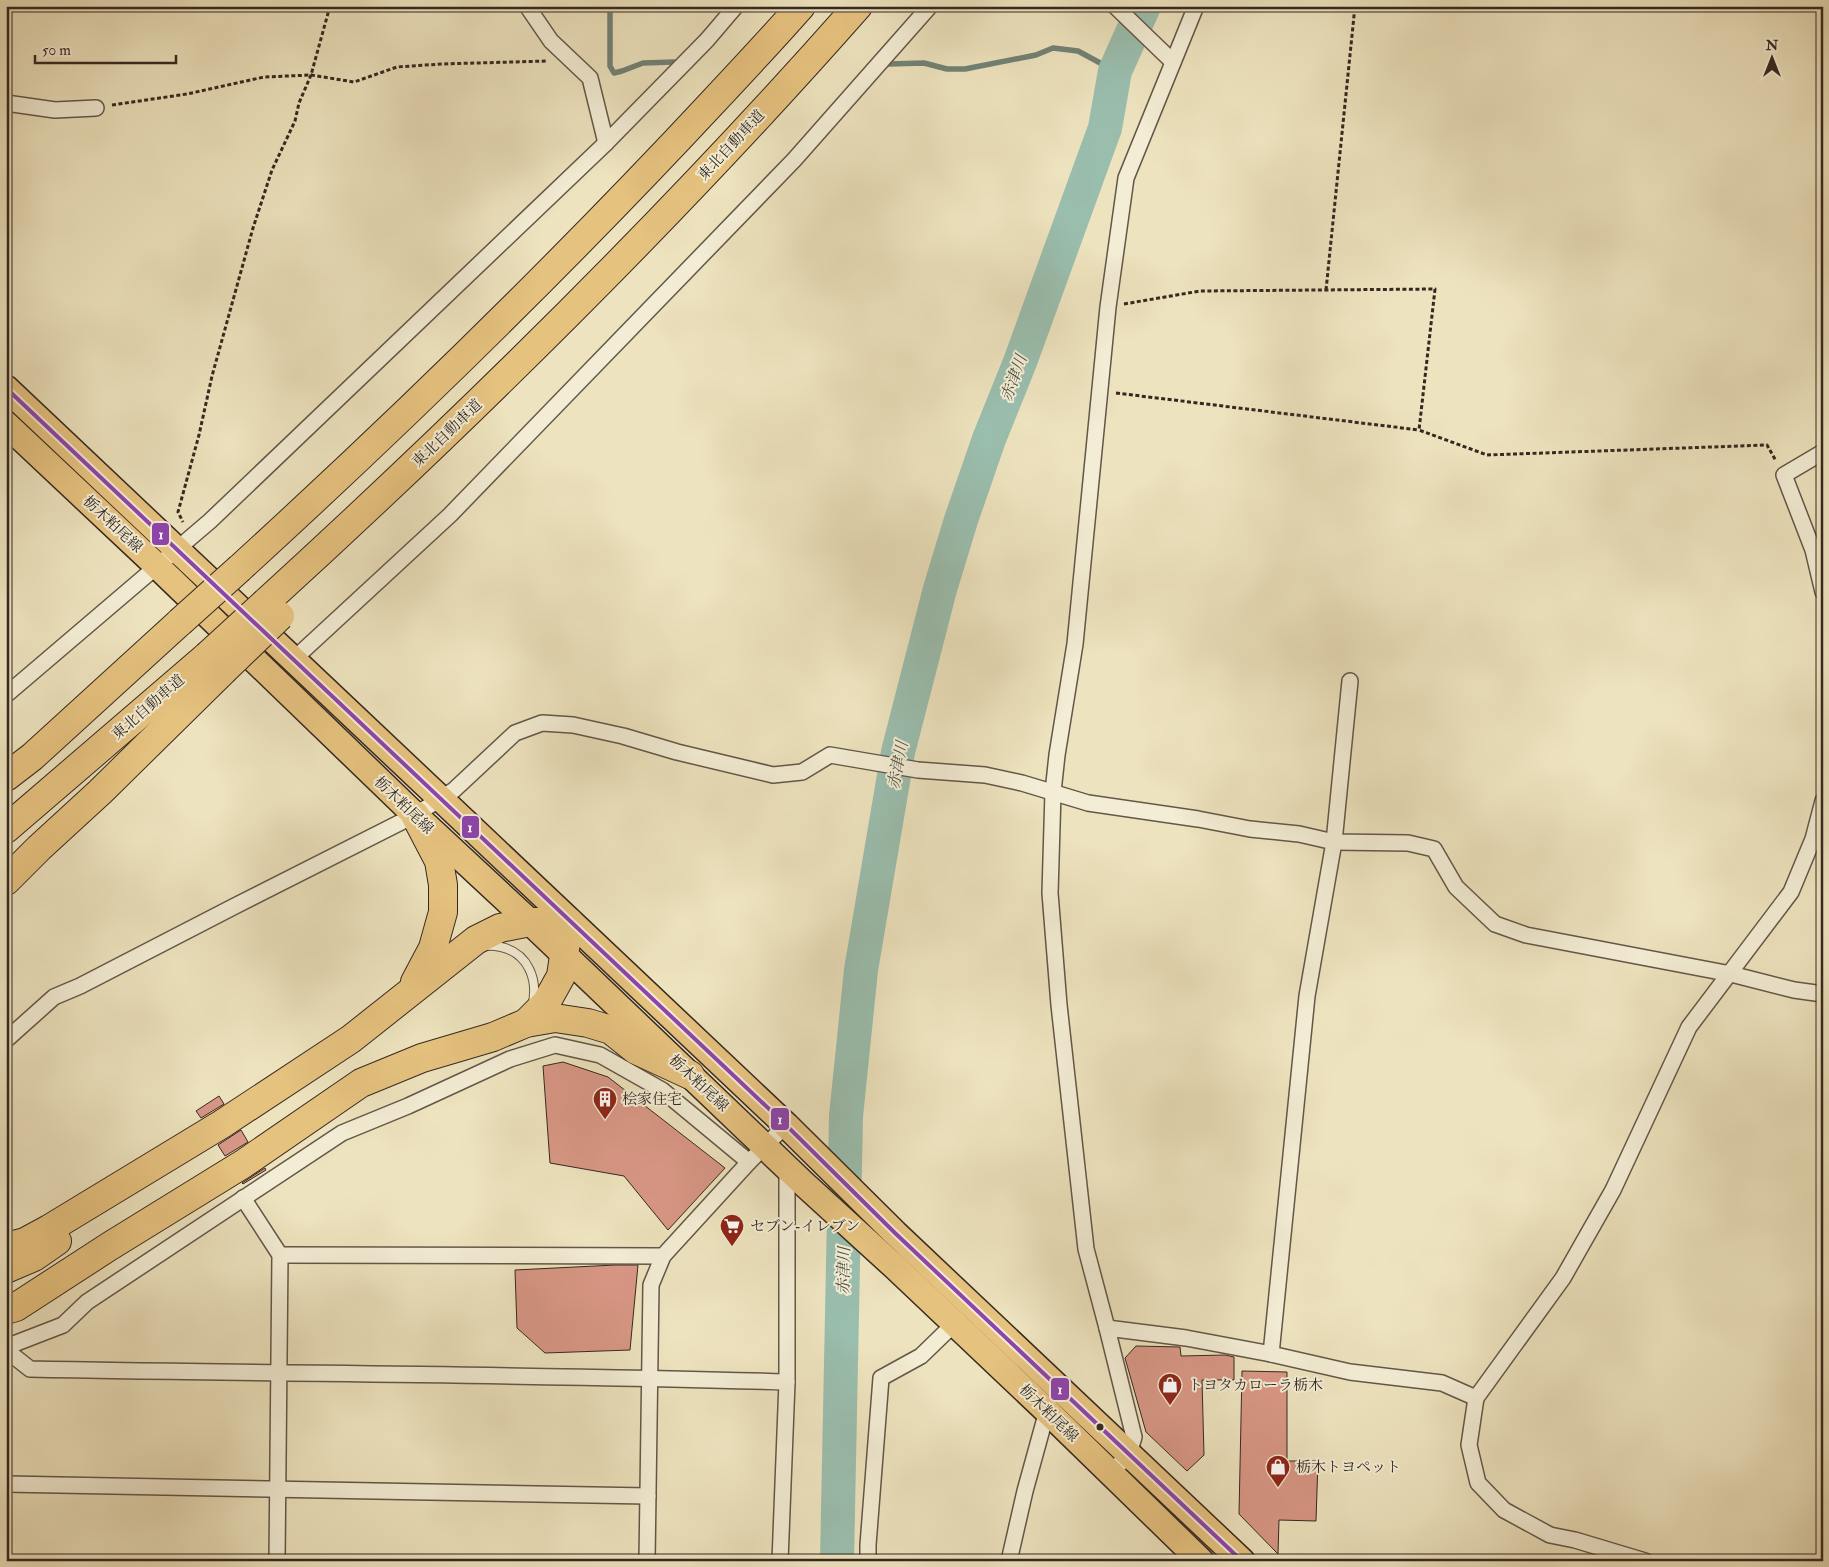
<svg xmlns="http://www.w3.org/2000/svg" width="1829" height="1567" viewBox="0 0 1829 1567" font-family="'IM FELL Double Pica','Noto Serif JP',serif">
<rect width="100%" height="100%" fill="#ede3be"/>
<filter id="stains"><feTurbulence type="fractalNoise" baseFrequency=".004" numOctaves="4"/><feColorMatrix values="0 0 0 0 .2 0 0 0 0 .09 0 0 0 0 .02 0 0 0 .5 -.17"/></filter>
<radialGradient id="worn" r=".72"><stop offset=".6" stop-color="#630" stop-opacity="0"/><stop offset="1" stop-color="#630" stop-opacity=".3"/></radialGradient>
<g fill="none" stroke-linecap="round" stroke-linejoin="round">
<g stroke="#728276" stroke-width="5.5">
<path d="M610,6V66L614,73L622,71L643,63L674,62"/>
<path d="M889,64L924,63L947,69H965L1036,55L1053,48L1078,51L1115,71"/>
</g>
<path stroke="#9abeae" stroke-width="34" d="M837,1561L846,1116L861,970L898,752L940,589L961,520L989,439L1020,362L1105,128L1115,71L1144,6"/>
</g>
<g fill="#d89785" stroke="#352821">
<path d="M563,1062L608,1077L725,1168L668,1230L624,1176L550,1163L543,1066Z"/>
<path d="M219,1096L224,1104L201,1118L196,1111Z"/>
<path d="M241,1130L248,1142L225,1156L218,1145Z"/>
<path d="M265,1168L266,1170L243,1184L242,1183Z"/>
<path d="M615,1265H638L630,1350L545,1353L517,1328L515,1270Z"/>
<path d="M1136,1346L1180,1347L1181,1356L1225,1355L1234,1357V1380H1202L1204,1455L1187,1471L1146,1432L1125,1358Z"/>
<path d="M1242,1371L1287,1372V1461H1318L1316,1521L1279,1520L1278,1554L1239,1514Z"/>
</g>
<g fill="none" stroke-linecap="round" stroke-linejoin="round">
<defs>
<path id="service" d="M486,946C491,945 496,946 501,947C528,953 539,980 532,1006"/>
<g id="minor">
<path d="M527,6L551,41L590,78L606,143"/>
<path d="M1115,6L1173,62"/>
<path d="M6,103L55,110L96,108"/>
<path d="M1823,452L1784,475L1813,550L1823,592"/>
<path d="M293,660L450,515L794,160L930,6"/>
<path d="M6,695L210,521L606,143L707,40L736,6"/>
<path d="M6,1040L54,997L80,986L235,906L415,815L454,790L515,733L542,723L573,725L623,736L677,752L773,775L802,772L830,755L918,770L985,775L1022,783L1088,803L1198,819L1250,829L1299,834L1334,842L1408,843L1434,849L1456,887L1495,924L1526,935L1731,974L1794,990L1823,994"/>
<path d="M243,1198L280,1255L277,1561"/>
<path d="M280,1255L663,1256"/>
<path d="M1107,1328L1186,1338L1271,1354L1350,1372L1442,1383L1476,1398L1469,1445L1478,1483L1504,1510L1550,1535L1575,1540L1645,1561"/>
<path d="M6,1347L63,1325L87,1302L342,1133L408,1106L510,1059L555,1045L600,1055L662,1090L749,1162"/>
<path d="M6,1350L30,1369C282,1374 535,1374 787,1382"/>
<path d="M1271,1354L1307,996L1334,842L1350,681"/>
<path d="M1476,1398L1563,1278L1613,1190L1689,1027L1791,892L1813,839L1823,801"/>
<path d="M1111,1473L1129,1454L1134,1437L1107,1328L1086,1249L1059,1005L1050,893L1053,792L1057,755L1075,644L1108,307L1126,178L1196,6"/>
<path d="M6,1484L648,1496"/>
<path d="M647,1561L651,1285L663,1256L749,1162L786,1125"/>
<path d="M780,1561L787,1382V1167"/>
<path d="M868,1561V1545L881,1378L921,1356L954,1324"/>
<path d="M1009,1561L1025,1491L1047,1411"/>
</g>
<g id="primary">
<path d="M6,388L786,1125L895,1233L1242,1561"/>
<path d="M6,424L157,566L415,815L530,922L804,1184L895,1267L1047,1411L1201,1561"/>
</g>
<g id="motorway">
<path d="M240,568C403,419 561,265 712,103C742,71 772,39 801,6"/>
<path d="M266,602C473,413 673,216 858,6"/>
<path d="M6,777L32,757L180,622"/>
<path d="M415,815L439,861L443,885V912L433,948L415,982"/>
<path d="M6,829L207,656"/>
<path d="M6,881L39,848L100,792L223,671"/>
<path d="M6,1247L25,1242L49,1229L222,1124L351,1039L476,940L500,928L530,922H569L561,976L546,1003L526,1023"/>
<path d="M6,1269L34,1257L57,1241"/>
<path d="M6,1310L16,1307L110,1246L243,1164L361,1083L422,1058L493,1037L526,1023L555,1018L588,1023L611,1030L636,1050L690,1075"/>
</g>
</defs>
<use href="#service" stroke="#635748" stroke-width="10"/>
<use href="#minor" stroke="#635748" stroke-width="18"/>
<use href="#primary" stroke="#352821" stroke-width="28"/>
<use href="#motorway" stroke="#352821" stroke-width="30"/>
<g stroke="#352821" stroke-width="3" stroke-dasharray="4 2.5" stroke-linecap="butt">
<path d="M330,6L311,75L354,82L397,67L441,64L548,61"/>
<path d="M112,105L187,94L264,77L311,75L299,103L295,121L272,170L253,228L212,376L199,435L178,512L183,522"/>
<path d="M1326,290L1355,6"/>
<path d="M1124,304L1200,291L1435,289L1419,430L1487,455L1767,445L1776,461"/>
<path d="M1116,393L1419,430"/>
</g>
<use href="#service" stroke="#f3edd5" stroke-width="8"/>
<use href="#minor" stroke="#f3edd5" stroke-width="15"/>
<use href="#primary" stroke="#e6c27f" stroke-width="25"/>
<use href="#motorway" stroke="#e6c27f" stroke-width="28"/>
<defs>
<g id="motorway-bridge">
<path d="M180,622L240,568"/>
<path d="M207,656L266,602"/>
<path d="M223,671L280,616"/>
</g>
</defs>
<use href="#motorway-bridge" stroke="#352821" stroke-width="30" stroke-linecap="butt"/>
<use href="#motorway-bridge" stroke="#e6c27f" stroke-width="28"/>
<defs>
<path id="bus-1" d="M6,388L786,1125L895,1233L1242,1561"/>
</defs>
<use href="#bus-1" stroke="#f3edd5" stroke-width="8"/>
<use href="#bus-1" stroke="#8e44ad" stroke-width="4"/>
</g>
<defs>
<symbol id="building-pin" viewBox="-11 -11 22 30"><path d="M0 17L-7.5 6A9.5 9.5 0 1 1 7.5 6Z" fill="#8f2418" stroke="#f3edd5"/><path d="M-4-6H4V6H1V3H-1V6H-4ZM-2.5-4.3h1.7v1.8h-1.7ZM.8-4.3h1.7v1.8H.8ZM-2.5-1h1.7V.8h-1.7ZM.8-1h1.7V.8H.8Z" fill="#fff"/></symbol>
<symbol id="supermarket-pin" viewBox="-11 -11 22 30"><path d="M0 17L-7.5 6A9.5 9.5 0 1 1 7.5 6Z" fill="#8f2418" stroke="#f3edd5"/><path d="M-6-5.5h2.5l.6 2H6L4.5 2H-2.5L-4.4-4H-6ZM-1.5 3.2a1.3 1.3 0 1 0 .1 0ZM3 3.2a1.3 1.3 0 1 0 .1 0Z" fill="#fff"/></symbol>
<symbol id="shop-pin" viewBox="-11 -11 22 30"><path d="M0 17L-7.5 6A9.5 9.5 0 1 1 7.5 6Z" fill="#8f2418" stroke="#f3edd5"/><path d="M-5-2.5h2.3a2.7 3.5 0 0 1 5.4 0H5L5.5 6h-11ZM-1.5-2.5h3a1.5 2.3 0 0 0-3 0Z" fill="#fff"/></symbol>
</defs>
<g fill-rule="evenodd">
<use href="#building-pin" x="591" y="1085" width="28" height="38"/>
<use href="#supermarket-pin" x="718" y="1212" width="28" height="38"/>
<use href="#shop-pin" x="1156" y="1371" width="28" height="38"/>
<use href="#shop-pin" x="1264" y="1453" width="28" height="38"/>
</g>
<circle fill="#352821" stroke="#f3edd5" stroke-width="2" cx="1100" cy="1427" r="4.5"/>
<g text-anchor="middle" stroke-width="4" stroke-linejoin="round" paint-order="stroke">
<g font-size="15" fill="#352821" stroke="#f3edd5">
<text transform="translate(731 145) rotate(-47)" y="5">東北自動車道</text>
<text transform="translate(447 433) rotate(-44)" y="5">東北自動車道</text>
<text transform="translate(113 524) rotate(43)" y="5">栃木粕尾線</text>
<text transform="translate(148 707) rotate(-41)" y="5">東北自動車道</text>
<text transform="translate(404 805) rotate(44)" y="5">栃木粕尾線</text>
<text transform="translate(699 1083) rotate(43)" y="5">栃木粕尾線</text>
<text transform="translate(1049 1413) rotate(44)" y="5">栃木粕尾線</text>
</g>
<g font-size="15" fill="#352821" stroke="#f3edd5" text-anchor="start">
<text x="622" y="1104">桧家住宅</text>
<text x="750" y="1231">セブン-イレブン</text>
<text x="1188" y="1390">トヨタカローラ栃木</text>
<text x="1296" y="1472">栃木トヨペット</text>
</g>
<g font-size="16" font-style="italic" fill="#4e4e44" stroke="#f3edd5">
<text transform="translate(1013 378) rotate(-70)" y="6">赤津川</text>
<text transform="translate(897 765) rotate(-79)" y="6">赤津川</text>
<text transform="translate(843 1271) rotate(-89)" y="6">赤津川</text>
</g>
</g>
<g stroke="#f3edd5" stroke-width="2">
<rect x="151" y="522" width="19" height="24" rx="5" fill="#8e44ad"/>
<rect x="461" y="815" width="19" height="24" rx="5" fill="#8e44ad"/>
<rect x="770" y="1107" width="20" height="24" rx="5" fill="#8e44ad"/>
<rect x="1050" y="1377" width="20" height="24" rx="5" fill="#8e44ad"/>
</g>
<g font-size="14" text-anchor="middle" font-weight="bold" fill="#fff">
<text x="161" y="539">1</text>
<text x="470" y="832">1</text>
<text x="780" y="1124">1</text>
<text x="1060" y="1394">1</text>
</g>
<rect width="1829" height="1567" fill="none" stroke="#ede3be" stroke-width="25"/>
<rect x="8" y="8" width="1814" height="1552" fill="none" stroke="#352821" stroke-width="2.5"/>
<rect x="12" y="12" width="1804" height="1542" fill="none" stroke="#352821"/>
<g transform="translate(1772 58)" stroke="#f3edd5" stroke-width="4" paint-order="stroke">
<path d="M0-4L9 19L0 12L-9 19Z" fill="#352821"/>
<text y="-8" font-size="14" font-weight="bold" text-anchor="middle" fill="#352821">N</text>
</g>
<path d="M35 55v8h141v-8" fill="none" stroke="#352821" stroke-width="2.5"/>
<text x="42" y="55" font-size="15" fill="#352821" stroke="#f3edd5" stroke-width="4" paint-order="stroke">50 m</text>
<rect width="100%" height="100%" filter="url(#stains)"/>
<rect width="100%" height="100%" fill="url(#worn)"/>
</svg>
